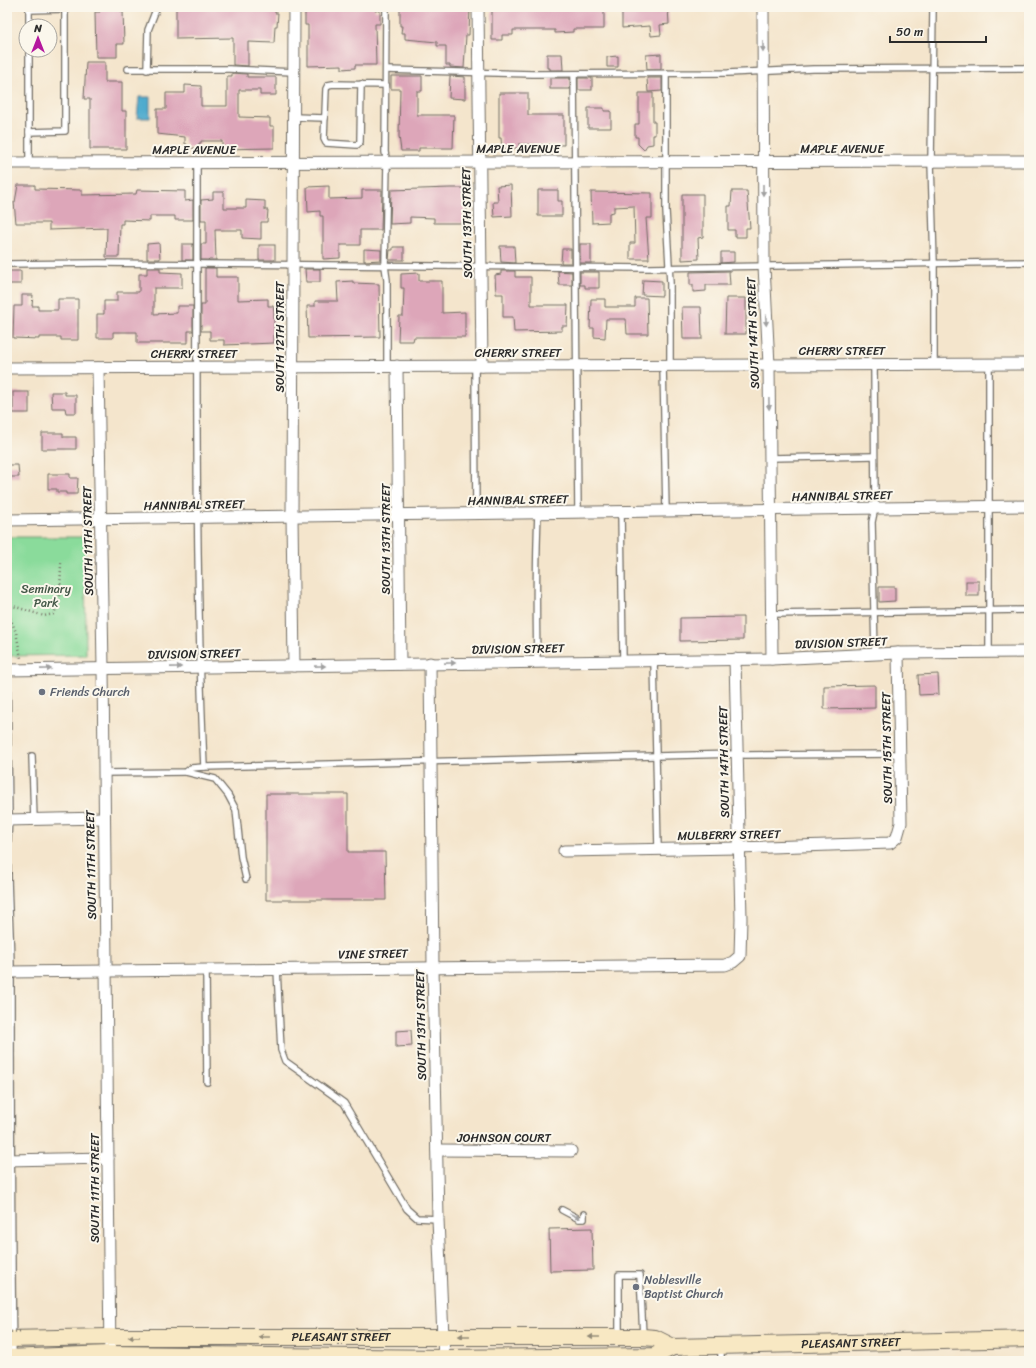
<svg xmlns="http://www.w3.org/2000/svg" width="1036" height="1368" viewBox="0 0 1036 1368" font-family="Sriracha,sans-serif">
<rect width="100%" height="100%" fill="#fbf7ec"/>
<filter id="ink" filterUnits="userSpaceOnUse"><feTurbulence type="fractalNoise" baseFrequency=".025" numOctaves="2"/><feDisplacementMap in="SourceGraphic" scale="8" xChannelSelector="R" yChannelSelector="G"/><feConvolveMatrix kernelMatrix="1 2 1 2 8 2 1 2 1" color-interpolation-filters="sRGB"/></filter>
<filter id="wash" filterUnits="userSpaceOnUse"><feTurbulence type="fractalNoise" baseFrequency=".012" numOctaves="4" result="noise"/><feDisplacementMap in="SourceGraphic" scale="16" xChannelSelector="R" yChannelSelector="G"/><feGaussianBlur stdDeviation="0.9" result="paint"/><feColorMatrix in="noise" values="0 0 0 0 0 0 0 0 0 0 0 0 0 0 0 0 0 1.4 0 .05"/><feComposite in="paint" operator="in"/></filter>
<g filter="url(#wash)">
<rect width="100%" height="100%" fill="#f4e5cc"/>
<path fill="#8adb9b" stroke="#5a8363" d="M7,537H85L86,655L7,656Z"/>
<path fill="#50abce" stroke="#3e6b7c" d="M139,97H150V118H137Z"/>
<g id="blocks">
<g fill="#dda6b9">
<path d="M100,7H120V11H123L124,44H117V57H96L95,12H100Z"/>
<path d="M176,7H275V13H278L277,26H275L274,43L248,42V66L233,65V38L176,39Z"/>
<path d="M313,7H375V11L380,10V24H375L376,65H355V68L342,69V65L308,66V25H305V8H313Z"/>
<path d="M400,7H470L469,35H466L464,68L450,67V65H446V46H437V42L405,39V33H401L402,26H400Z"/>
<path d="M492,7H604V29H573V32L555,33V30H513V35H502V40H492Z"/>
<path d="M622,7H668L669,24L660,25L661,35L651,36L650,26L622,28Z"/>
<path d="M547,54H562L563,70H550V68H547Z"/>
<path d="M661,54V69H647L646,55Z"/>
<path d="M618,56V67H607V57Z"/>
<path d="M86,62H105V82H122V111H126V149H90V99H84Z"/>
<path d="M232,73L247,74V77H276V95H260V90H239V117L270,118V126H274V148L222,149V141H201V143H199V148H187V144H185V137L157,134V109H166V93H185V85L201,86V106H227V76H232Z"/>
<path d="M391,76H422V91H417V115H454L453,148H419V151H401L399,136L400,89H391Z"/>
<path d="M450,76L465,77V99L449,98Z"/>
<rect x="550" y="78" width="20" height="11"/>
<rect x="578" y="78" width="14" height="12"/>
<path d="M647,78H662V91L648,92Z"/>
<path d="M499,93H528V115H564V145L519,144V148L502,149L501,138H499Z"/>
<path d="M639,93H653V122H655V135H653V144L647,145L644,150L638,144V137H635V124H639Z"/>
<path d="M588,108H604V111H611V128H588Z"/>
<path d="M18,185H35V189L82,190V195L136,194L137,190L185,191V201L193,200V220H175V216H150V221L123,220V224H120L119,257H106L107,228L49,230V223H16L14,202H15Z"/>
<path d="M511,185L512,216L494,217L493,202H498L497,186Z"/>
<path d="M329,186V199L362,198V190H382L381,230H360V245H340V258L323,259V216H320V211L308,212L307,187Z"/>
<path d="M450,188H466L467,223H434V218L410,217V223L390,224L391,190Z"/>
<path d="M538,190H558V201H562V216H538Z"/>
<path d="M732,191H747L750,228H746V237H735V230H728V206H731Z"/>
<path d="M213,192H224V208H246V200L265,201V210H268L267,222H261V239L242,238V230H215L216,260H201V244H206V220H201V200L213,199Z"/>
<path d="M591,192L652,193V218H646L649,259H630V243H635L634,206L614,207V212L609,213V222L592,223Z"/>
<path d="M682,194H703V237L698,238L699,259L682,260Z"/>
<path d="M159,243L160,259H147V244Z"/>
<rect x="182" y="244" width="11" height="16"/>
<rect x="580" y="244" width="11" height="19"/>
<rect x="259" y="245" width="16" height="15"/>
<path d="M500,246H514L515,263L501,262Z"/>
<path d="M393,247H404V260H389L390,250H393Z"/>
<path d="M364,249L381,250V260L364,261Z"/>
<path d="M562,249H571V263H561Z"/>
<path d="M721,252H734V262L721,263Z"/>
<path d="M147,268H160V272L182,273V288H154V314L177,313V306H193V331H188V343H137V332H113V338H97V314H104V301H117V292H139V274H147Z"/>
<path d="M205,268H216V277H238V300L268,299V306H273L274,312V343L224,345V340H210V331H201V305H205Z"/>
<path d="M305,269H320V282H306Z"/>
<rect x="7" y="271" width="14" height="13"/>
<path d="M501,271H515V277H531V305H568L567,326H562V331L514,332L513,317H503V294H496L495,275L501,274Z"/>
<path d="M558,271L572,272V285H559Z"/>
<path d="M729,271L730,285H706V291L693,292V285H690V272Z"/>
<path d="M580,272H599V288H585V285H580Z"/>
<path d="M419,273V281H442V313L465,312V337H414L413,341H398L399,316H403L404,288H401V274Z"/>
<path d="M643,280L662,281V296L642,295Z"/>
<path d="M353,281V283L379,284L380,337L308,338L307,306H315V301H338L337,282Z"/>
<path d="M22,295H33L32,306H38V310H58V299H78V340H61V337H39V339L13,338L14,306H22Z"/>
<path d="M635,298H647L648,334H627L626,319H606L605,338L594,337V328H590L591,299H605V307H635Z"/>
<path d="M726,298H746V334H725Z"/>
<path d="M682,307H701L702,339H683Z"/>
<rect x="13" y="392" width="16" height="21"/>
<path d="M51,392H65V395H76V413H66L65,408H52Z"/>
<path d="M42,433H63V437H76V449H42Z"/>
<path d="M9,465H18L19,477H9Z"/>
<path d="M48,474H70V478H78L77,494H66V492H57V489H48Z"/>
<rect x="966" y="581" width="13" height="15"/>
<path d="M879,587H895V601L879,602Z"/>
<path d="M743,617V640L680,641V618Z"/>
<path d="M938,674L939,694L919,695L918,675Z"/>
<path d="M875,685V708L824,709V686Z"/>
<path d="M266,794H348V852H385L386,900H266Z"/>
<path d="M411,1030L412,1046L396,1047V1031Z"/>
<path d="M592,1228L593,1270L550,1271L549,1229Z"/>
</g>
</g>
</g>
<g filter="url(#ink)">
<use href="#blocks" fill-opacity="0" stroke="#716c63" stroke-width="1"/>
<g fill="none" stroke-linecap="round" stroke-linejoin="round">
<defs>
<g id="lane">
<path d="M386,7L385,152L387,163L385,266L387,280V367"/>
<path d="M933,7L931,162L934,263V364"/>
<path d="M29,26V10L65,9"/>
<path d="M128,69H229L294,72"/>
<path d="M147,70L148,30L157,7"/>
<path d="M386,70L533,74L728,73L813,69L1029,68"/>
<path d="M666,73V211L670,283V365"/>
<path d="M574,74L578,512"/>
<path d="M361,84L360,142L357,145L326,143L324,139L326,89L328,85L333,84L386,85"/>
<path d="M293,117L325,118"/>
<path d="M29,132V50"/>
<path d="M29,163V132L65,131V7"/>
<path d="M197,163C197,364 195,566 204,767"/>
<path d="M7,264L99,263L649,268L1029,262"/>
<path d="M874,364L875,508L872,522L875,655"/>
<path d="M989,364V652"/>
<path d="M663,365L666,511"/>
<path d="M475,366L476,514"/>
<path d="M770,458L874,456"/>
<path d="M621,512L623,661"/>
<path d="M772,614L1029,610"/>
<path d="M654,660L658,849"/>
<path d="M537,662C536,612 536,563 538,513"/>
<path d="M7,670L9,820C5,871 11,923 11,974C11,1102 11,1229 13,1357"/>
<path d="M32,756L34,820"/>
<path d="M186,772L215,779L228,795L236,810L241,857L246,879"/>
<path d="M103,773L186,772L191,768L204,767L737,754L745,755L900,754"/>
<path d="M277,969L281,1050L285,1061L344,1103L407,1209L417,1218L438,1219"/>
<path d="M206,970L207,1082"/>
<path d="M562,1210L579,1219H584V1214"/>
<path d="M619,1335V1275H640L643,1336"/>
<path d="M721,1348V1361"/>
</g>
<g id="street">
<path d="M478,7L482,366"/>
<path d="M763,7L764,266L769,365L772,659"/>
<path d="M7,163L1029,161"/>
<path d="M397,366L400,664"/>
<path d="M7,368L1029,364"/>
<path d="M98,368L103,668L110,1361"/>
<path d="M7,520L1029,506"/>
<path d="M430,663L433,967L438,1219L444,1361"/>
<path d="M294,666L292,516L294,7"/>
<path d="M7,670L772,659L898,653L1029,652"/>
<path d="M7,820L103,818"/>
<path d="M564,851L738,848L890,843L897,837L901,823L898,653"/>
<path d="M7,972L725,965L733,962L740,956L741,919L735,659"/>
<path d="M437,1150L571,1151"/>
<path d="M7,1160L108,1158"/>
</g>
<g id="secondary">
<path id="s1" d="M7,1339L109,1337H643L655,1338L673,1347"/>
<path id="s2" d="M7,1358L109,1354L444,1358L654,1356L673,1347L1029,1339"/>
</g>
</defs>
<use href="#lane" stroke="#716c63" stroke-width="8"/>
<use href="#street" stroke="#716c63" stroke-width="13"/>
<use href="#secondary" stroke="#716c63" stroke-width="18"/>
<g stroke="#716c63" stroke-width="2.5" stroke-dasharray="1 3" stroke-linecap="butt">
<path d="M7,604L44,616L54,614L60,597L61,562"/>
<path d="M7,611L16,632L21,658"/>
</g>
<use href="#lane" stroke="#fff" stroke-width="5.5"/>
<use href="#street" stroke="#fff" stroke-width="11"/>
<use href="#secondary" stroke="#f8e8c3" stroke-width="16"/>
<path stroke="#716c63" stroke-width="2.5" stroke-dasharray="1 3" stroke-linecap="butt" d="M7,1332L22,1331"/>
</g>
<defs><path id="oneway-solid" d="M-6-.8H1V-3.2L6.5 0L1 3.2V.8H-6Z"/></defs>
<g fill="#a0a0a0">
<use href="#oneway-solid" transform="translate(763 46) rotate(90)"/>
<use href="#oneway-solid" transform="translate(763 190) rotate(90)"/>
<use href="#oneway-solid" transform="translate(766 320) rotate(87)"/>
<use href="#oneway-solid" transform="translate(769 404) rotate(89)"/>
<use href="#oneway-solid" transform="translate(450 663) rotate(-1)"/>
<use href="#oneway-solid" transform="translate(320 666) rotate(-1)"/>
<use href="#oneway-solid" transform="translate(176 667) rotate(-1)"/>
<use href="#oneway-solid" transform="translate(46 669) rotate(-1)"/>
<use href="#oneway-solid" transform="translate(575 1216) rotate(24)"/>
</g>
<g fill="#928a77">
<use href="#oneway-solid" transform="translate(464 1336) rotate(180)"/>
<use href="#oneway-solid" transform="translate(134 1337) rotate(-180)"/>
<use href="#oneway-solid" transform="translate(264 1337) rotate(180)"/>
<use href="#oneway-solid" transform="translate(594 1337) rotate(-180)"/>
</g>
</g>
<g fill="#6b7280" stroke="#fbf7ec" stroke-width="1.5">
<circle cx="42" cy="692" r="4"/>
<circle cx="636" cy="1287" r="4"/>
</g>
<g text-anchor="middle" stroke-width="4" stroke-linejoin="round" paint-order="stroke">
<g font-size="12" fill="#2b2b2b" stroke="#fbf7ec">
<text x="518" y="153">MAPLE AVENUE</text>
<text x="842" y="153">MAPLE AVENUE</text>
<text x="194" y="154">MAPLE AVENUE</text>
<text transform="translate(467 223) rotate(-91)" y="4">SOUTH 13TH STREET</text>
<text transform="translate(753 333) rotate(-92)" y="4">SOUTH 14TH STREET</text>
<text transform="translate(280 337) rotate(-90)" y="4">SOUTH 12TH STREET</text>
<text x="842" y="355">CHERRY STREET</text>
<text x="518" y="357">CHERRY STREET</text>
<text x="194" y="358">CHERRY STREET</text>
<text transform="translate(842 496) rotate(-1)" y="4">HANNIBAL STREET</text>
<text transform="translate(518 500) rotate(-1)" y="4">HANNIBAL STREET</text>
<text transform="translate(194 505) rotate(-1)" y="4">HANNIBAL STREET</text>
<text transform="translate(386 539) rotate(-90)" y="4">SOUTH 13TH STREET</text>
<text transform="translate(88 541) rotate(-91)" y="4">SOUTH 11TH STREET</text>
<text transform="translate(841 643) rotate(-2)" y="4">DIVISION STREET</text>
<text transform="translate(518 649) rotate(-1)" y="4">DIVISION STREET</text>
<text transform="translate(194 654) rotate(-1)" y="4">DIVISION STREET</text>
<text transform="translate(887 748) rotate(-91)" y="4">SOUTH 15TH STREET</text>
<text transform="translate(724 762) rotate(-91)" y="4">SOUTH 14TH STREET</text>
<text transform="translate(729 835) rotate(-1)" y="4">MULBERRY STREET</text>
<text transform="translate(91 865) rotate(-91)" y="4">SOUTH 11TH STREET</text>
<text transform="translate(373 954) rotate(-1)" y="4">VINE STREET</text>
<text transform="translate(421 1025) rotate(-91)" y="4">SOUTH 13TH STREET</text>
<text x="504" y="1142">JOHNSON COURT</text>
<text transform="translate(95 1188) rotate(-90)" y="4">SOUTH 11TH STREET</text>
<text dy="4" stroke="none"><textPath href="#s1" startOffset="334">PLEASANT STREET</textPath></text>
<text dy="4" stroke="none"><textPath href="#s2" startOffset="846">PLEASANT STREET</textPath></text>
</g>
<g font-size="12" fill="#435747" stroke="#fbf7ec">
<text x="46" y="593">Seminary<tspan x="46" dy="14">Park</tspan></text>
</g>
<g font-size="12" fill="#5b616d" stroke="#fbf7ec" text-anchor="start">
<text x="50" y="696">Friends Church</text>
<text x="644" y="1284">Noblesville<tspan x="644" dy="14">Baptist Church</tspan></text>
</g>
</g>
<rect width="1036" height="1368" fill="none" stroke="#fbf7ec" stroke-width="24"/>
<g transform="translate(38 38)"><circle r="19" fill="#fbf7ec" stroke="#a8a59f"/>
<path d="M0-3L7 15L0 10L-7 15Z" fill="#b5179e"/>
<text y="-6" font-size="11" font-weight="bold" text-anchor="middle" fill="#2b2b2b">N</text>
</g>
<path d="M890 36v6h96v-6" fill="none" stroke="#2b2b2b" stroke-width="2"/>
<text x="896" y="36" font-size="12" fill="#2b2b2b" stroke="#fbf7ec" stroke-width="3" paint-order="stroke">50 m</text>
</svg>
